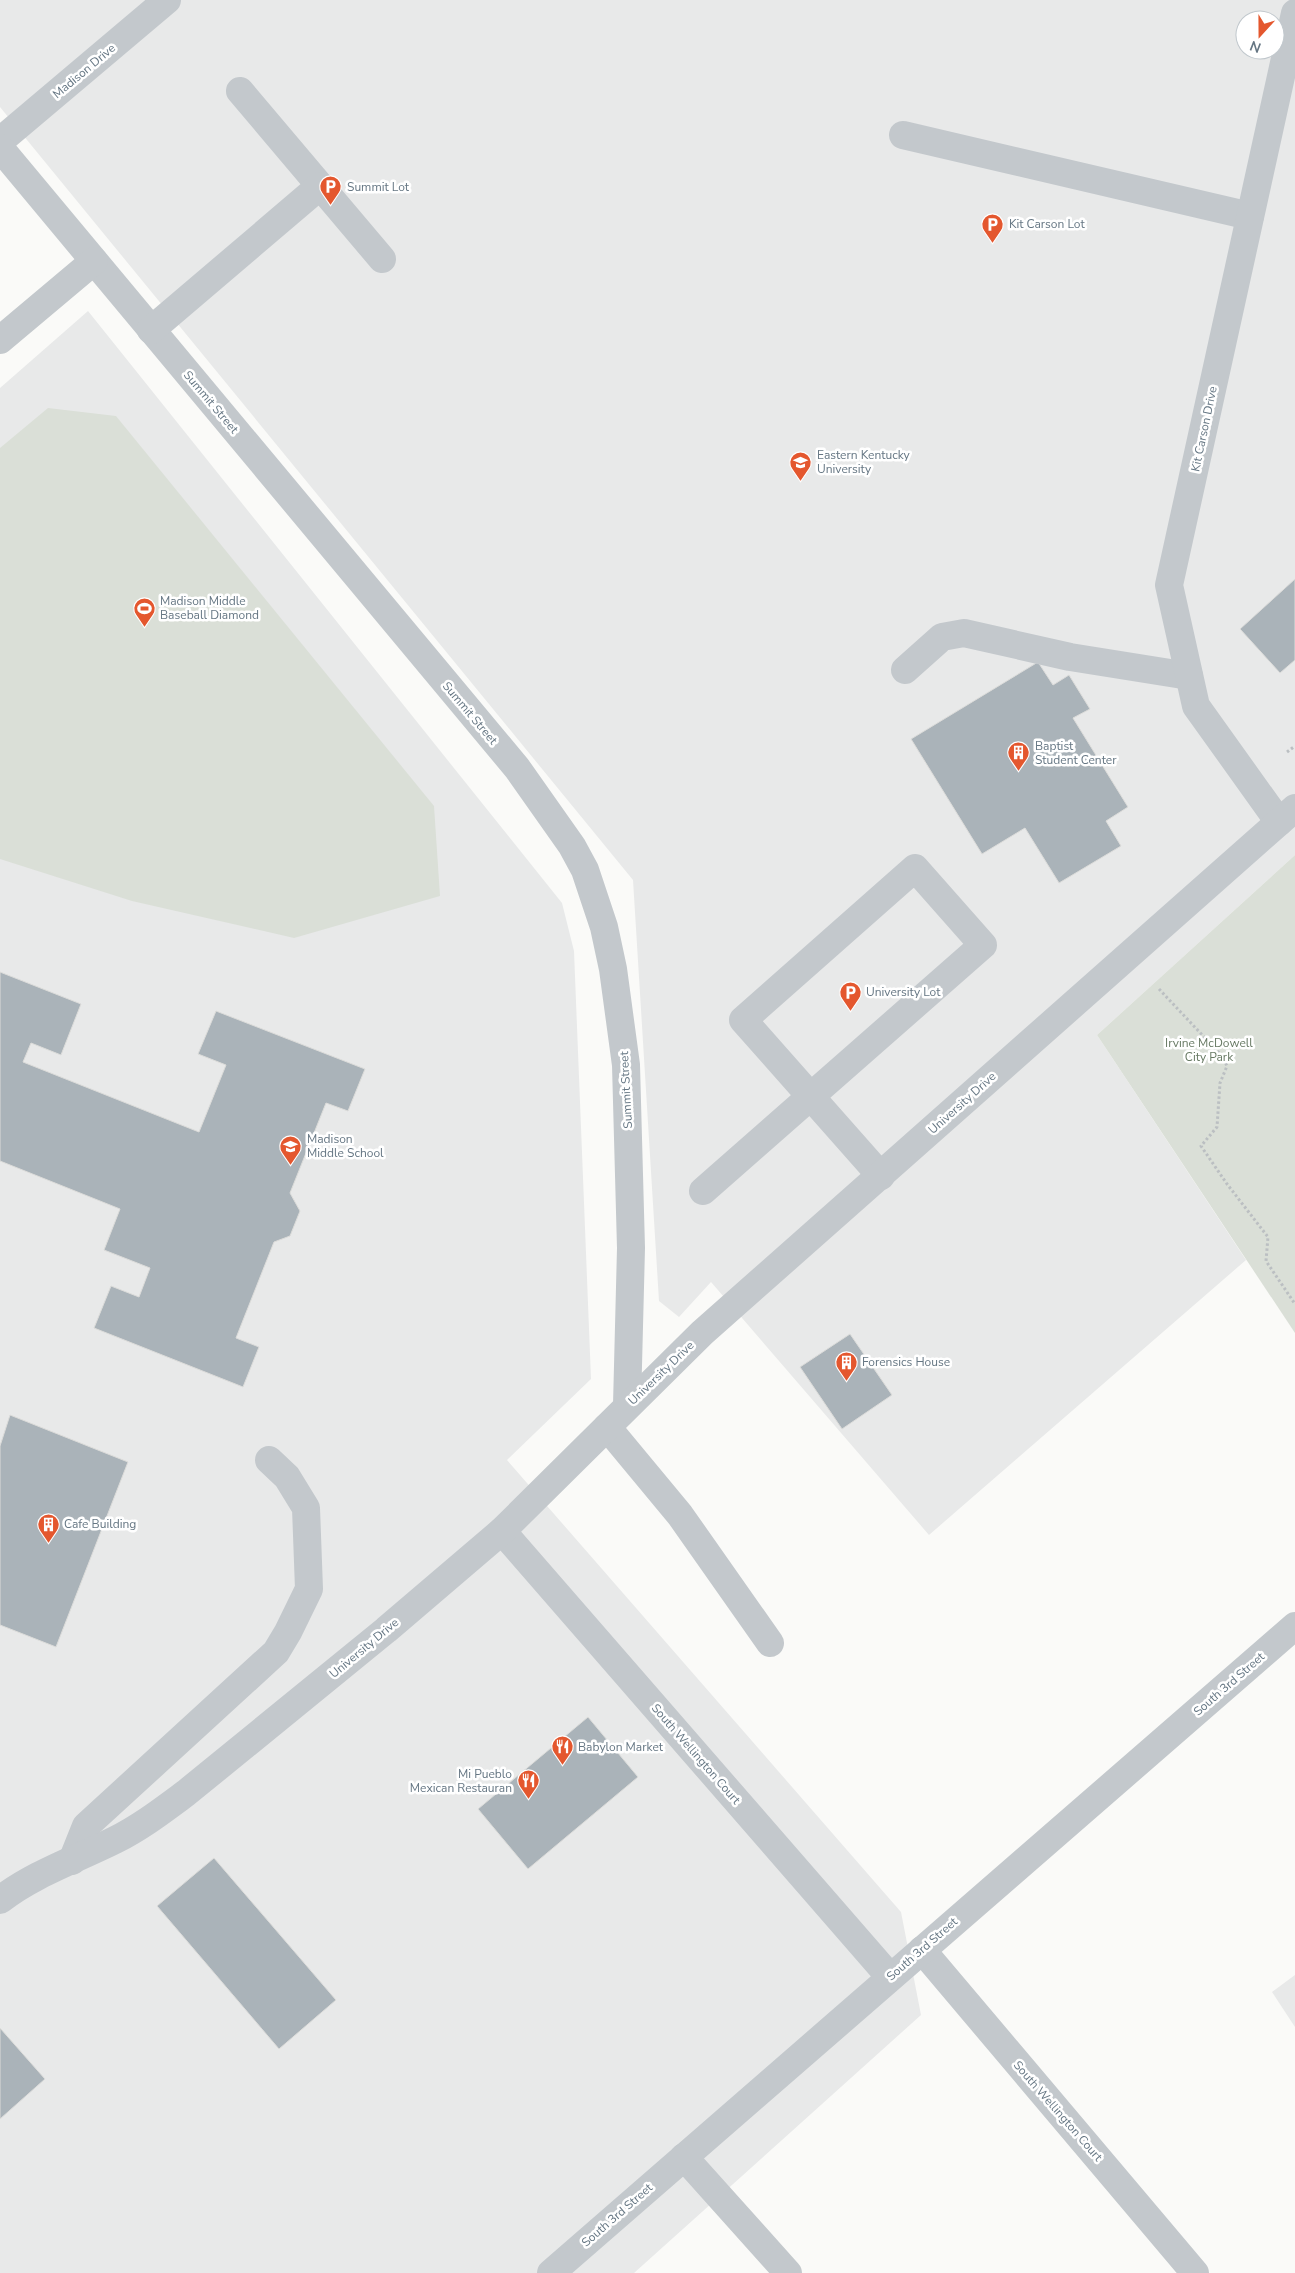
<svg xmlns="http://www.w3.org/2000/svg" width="1295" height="2273" viewBox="0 0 1295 2273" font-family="'Nunito Sans',sans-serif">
<rect width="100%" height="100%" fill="#fafaf8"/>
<g fill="#e8e9e9" fill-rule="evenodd">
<path d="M0,0H1295V855L1097,1035L1246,1260L929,1535L711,1282L679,1317L659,1301L633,880L0,107ZM1245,20H1275V50H1245Z"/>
<path d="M88,311L562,903L574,951L591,1379L507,1460L901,1912L921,2015L634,2273H0V388Z"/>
<path d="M1295,1975V2027L1272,1992Z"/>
</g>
<g fill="#dadfd7">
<path d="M48,408L116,416L434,806L440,896L294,938L132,901L0,859V448Z"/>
<path d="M1295,855V1333L1097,1035Z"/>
</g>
<g fill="#aab3b9" stroke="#dcdcda">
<path d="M1295,579V660L1280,673L1240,629Z"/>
<path d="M1038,662L1053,685L1069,675L1090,709L1073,718L1128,807L1106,821L1121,846L1059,883L1025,828L982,854L911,739Z"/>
<path d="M0,972L81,1004L61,1055L31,1043L23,1062L199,1132L226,1065L198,1054L216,1011L365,1069L348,1111L326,1103L290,1193L300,1211L290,1236L274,1242L236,1338L259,1347L243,1387L94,1328L111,1286L139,1297L150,1268L104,1250L120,1209L0,1161Z"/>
<path d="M850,1334L892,1395L842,1429L800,1367Z"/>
<path d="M10,1415L128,1462L56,1647L0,1625V1446Z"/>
<path d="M588,1717L638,1777L528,1869L478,1809Z"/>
<path d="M214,1858L336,2000L279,2049L157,1906Z"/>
<path d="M0,2028L45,2079L0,2119Z"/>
</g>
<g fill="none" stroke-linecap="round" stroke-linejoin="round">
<g stroke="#bbbfc2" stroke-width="3" stroke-dasharray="2.5 2.5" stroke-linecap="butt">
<path d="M1287,752L1295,746"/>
<path d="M1159,989L1222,1056L1227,1066L1220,1083L1217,1127L1201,1146L1227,1184L1268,1237L1266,1261L1295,1304"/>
</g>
<g stroke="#c3c8cc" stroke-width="28">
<path d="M240,91L382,259"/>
<path d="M903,135L1250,216"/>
<path d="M0,141L167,0"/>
<path d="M0,148L517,768L572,846L585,870L604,927L613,969L626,1065L631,1248L627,1405"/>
<path d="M151,330L320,186"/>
<path d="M0,340L94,261"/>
<path d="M905,670L942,637L964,633L1070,657L1189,676"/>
<path d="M1279,822L1196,706L1169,585L1295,13"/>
<path d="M703,1191L983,945L915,868L743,1020L881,1176"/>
<path d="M607,1427L680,1515L770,1643"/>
<path d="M502,1531L890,1977"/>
<path d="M72,1861L86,1826L276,1652L288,1632L309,1589L306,1508L287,1477L269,1460"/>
<path d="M0,1900C33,1874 77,1859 115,1840C141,1827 163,1810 186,1793L386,1630L502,1531L702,1333L1295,808"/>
<path d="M922,1950L1195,2273"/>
<path d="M684,2157L788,2273"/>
<path d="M551,2273L1295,1626"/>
</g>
</g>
<defs>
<symbol id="parking-pin" viewBox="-11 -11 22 30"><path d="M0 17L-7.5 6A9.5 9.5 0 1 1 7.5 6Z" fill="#e4572e" stroke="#fff"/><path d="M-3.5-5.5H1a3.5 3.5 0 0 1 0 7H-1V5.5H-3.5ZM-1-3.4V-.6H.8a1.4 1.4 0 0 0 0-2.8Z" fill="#fff"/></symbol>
<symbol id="university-pin" viewBox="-11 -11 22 30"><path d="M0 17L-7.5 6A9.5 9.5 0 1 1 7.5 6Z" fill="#e4572e" stroke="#fff"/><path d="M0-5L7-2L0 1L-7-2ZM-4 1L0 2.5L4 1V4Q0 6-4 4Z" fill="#fff"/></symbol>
<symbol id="stadium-pin" viewBox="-11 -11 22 30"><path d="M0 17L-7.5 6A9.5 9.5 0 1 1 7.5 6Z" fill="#e4572e" stroke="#fff"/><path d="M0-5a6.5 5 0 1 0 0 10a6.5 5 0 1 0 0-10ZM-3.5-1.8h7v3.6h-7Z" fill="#fff"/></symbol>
<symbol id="building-pin" viewBox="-11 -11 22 30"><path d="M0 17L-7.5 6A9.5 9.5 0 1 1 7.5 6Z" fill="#e4572e" stroke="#fff"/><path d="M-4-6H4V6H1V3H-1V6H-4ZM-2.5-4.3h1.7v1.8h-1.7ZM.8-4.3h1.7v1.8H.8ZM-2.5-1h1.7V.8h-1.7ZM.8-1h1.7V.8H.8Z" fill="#fff"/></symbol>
<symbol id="school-pin" viewBox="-11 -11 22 30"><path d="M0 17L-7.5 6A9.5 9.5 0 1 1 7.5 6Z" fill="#e4572e" stroke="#fff"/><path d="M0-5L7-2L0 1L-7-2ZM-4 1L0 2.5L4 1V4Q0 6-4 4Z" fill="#fff"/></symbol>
<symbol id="restaurant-pin" viewBox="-11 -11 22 30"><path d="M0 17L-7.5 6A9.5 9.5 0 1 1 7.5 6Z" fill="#e4572e" stroke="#fff"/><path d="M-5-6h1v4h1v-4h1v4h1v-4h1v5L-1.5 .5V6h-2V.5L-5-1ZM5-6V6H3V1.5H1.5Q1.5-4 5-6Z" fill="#fff"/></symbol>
</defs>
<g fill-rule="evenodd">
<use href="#parking-pin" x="318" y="174" width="25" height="34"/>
<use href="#parking-pin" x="980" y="212" width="25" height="34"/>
<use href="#university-pin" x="788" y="450" width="25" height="34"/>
<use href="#stadium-pin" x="132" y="596" width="25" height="34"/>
<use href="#building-pin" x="1006" y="740" width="25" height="34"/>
<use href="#parking-pin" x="838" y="980" width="25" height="34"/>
<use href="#school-pin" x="278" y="1134" width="25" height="34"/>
<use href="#building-pin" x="834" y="1350" width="25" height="34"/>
<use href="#building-pin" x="36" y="1512" width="25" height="34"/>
<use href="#restaurant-pin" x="550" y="1734" width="25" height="34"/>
<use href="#restaurant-pin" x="516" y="1768" width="25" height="34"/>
</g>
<g text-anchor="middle" stroke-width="5" stroke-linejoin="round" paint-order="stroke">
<g font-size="12" fill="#657683" stroke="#fff">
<text transform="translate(84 71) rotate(-40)" y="4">Madison Drive</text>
<text transform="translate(211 402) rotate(50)" y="4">Summit Street</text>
<text transform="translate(1204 429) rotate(-78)" y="4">Kit Carson Drive</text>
<text transform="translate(470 713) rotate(50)" y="4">Summit Street</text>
<text transform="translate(626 1090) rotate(-93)" y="4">Summit Street</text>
<text transform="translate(962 1103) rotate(-42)" y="4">University Drive</text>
<text transform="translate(661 1373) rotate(-44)" y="4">University Drive</text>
<text transform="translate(364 1648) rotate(-40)" y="4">University Drive</text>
<text transform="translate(1229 1684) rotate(-41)" y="4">South 3rd Street</text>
<text transform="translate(696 1754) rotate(49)" y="4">South Wellington Court</text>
<text transform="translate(922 1949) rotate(-41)" y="4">South 3rd Street</text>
<text transform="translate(1058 2111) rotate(49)" y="4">South Wellington Court</text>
<text transform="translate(617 2215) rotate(-41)" y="4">South 3rd Street</text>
</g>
<g font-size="12" fill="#657683" stroke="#fff" text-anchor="start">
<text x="347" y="191">Summit Lot</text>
<text x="1009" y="228">Kit Carson Lot</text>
<text x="817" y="459">Eastern Kentucky<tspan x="817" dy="14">University</tspan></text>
<text x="160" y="605">Madison Middle<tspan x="160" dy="14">Baseball Diamond</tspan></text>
<text x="1035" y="750">Baptist<tspan x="1035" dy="14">Student Center</tspan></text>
<text x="866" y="996">University Lot</text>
<text x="307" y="1143">Madison<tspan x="307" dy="14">Middle School</tspan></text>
<text x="862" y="1366">Forensics House</text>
<text x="64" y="1528">Cafe Building</text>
<text x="578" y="1751">Babylon Market</text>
<text x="512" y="1778" text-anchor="end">Mi Pueblo<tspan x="512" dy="14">Mexican Restauran</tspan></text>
</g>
<g font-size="12" fill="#687a64" stroke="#fff">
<text x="1209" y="1047">Irvine McDowell<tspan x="1209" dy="14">City Park</tspan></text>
</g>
</g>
<g transform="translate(1260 35) rotate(201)"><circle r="24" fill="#ffffff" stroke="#c1c8cd"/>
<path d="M0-4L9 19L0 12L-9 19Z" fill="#e4572e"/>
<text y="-8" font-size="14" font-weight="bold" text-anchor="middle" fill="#657683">N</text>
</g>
</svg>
